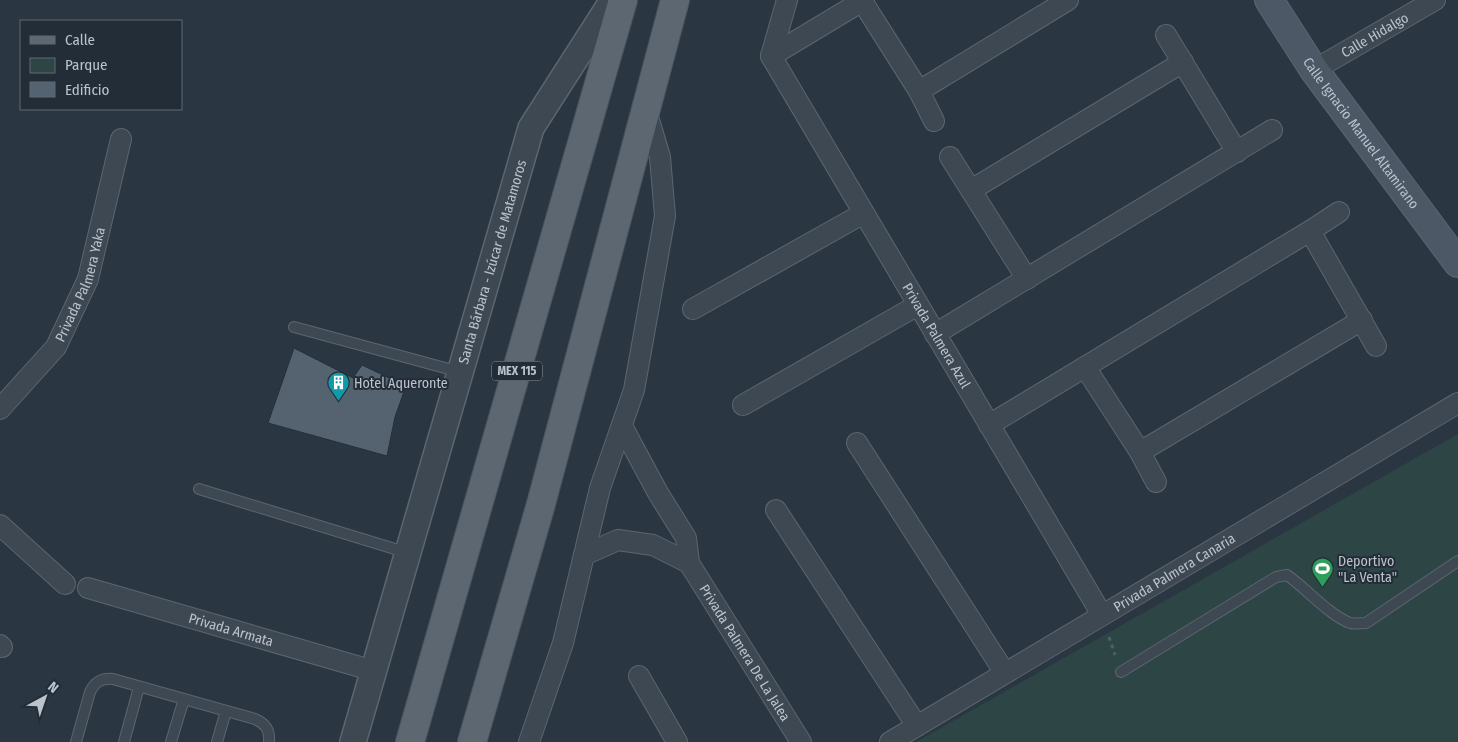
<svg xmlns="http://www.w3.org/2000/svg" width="1458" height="742" viewBox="0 0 1458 742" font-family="'Fira Sans Condensed',sans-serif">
<rect width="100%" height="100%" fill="#2a3742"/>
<path fill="#2d4544" d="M1458,434V742H916Z"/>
<path fill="#55626f" stroke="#252f3a" d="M294,348L353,378L362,365L406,386L395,417L387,456L268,423Z"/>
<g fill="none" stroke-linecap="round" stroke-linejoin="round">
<defs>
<g id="service">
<path d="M294,327L460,372"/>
<path d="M199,489L408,553"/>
<path d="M1121,672L1276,577L1287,575C1307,589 1329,615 1350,623C1355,624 1361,623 1366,623L1458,561"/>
<path d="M76,742L90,692C95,682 101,678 113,679L255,719C266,724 270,730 269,742"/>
<path d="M124,742L139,687"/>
<path d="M171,742L184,699"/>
<path d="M217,742L226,711"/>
</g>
<g id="minor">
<path d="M862,1L919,91L934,121"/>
<path d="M1166,35L1237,152"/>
<path id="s1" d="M771,56L1102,615"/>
<path d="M771,56L864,0"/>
<path d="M771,56L787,0"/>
<path id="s2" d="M1314,70L1435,0"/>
<path d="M919,91L1068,0"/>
<path d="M950,157L1027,279"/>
<path d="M971,190L1183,62"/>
<path d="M1310,231L1376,346"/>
<path d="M693,309L864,213"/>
<path d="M935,334L1272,130"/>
<path d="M1085,367L1140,452L1156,482"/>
<path d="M743,405L918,305"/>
<path id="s3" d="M0,409L56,347L88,279L121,139"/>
<path d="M989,425L1310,231L1339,212"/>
<path id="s4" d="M622,426L658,493L686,538L689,563L801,742"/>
<path d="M857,443L1005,673"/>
<path d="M1140,452L1362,320"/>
<path d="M776,510L917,726"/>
<path d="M0,525L65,584"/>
<path d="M584,555L618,540L653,545L689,563"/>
<path id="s5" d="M88,588L374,671"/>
<path d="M0,645L2,647"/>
<path d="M639,676L677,742"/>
<path d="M529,742L563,643L600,488L634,390L665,216L660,157L646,110"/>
<path id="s6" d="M890,742L1458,403"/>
</g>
<g id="tertiary">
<path id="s7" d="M353,742L531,128L613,0"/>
</g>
<g id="secondary">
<path id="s8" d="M1269,0L1314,70L1458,263"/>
</g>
<g id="primary">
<path d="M410,742L623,0"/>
<path d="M472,742L541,504L675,0"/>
</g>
</defs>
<use href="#service" stroke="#5c666f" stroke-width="12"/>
<use href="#minor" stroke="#5c666f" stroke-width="22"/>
<use href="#tertiary" stroke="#5c666f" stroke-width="28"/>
<use href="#secondary" stroke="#5c666f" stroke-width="30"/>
<use href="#primary" stroke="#4b545e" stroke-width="30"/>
<path stroke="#4c6162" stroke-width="3" stroke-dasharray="4 4" stroke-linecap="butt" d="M1109,637L1115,655"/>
<use href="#service" stroke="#3e4852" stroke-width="10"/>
<use href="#minor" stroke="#3e4852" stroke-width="20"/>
<use href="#tertiary" stroke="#3e4852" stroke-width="25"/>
<use href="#secondary" stroke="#4c5865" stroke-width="28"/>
<use href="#primary" stroke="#5c6772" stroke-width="28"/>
</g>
<defs>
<symbol id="building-pin" viewBox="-11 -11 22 30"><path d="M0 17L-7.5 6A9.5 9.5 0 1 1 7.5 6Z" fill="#0f9aa8" stroke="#232d38"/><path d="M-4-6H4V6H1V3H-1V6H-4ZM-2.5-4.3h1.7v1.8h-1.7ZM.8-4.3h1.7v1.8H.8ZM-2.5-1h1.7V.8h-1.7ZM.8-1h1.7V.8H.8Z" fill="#fff"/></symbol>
<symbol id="stadium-pin" viewBox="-11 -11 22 30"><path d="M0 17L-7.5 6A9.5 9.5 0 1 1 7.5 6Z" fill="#2e9e5b" stroke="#232d38"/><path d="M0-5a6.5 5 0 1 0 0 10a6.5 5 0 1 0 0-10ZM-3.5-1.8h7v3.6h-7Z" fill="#fff"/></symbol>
</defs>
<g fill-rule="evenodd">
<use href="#building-pin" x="326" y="370" width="25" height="34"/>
<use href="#stadium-pin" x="1310" y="556" width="25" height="34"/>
</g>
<g text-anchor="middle" stroke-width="4" stroke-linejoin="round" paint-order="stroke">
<rect fill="#232d38" stroke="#8d96a0" stroke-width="1" x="492" y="361.5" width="50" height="19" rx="4"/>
<g font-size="12" font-weight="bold" fill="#bbc3cc">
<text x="517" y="375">MEX 115</text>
</g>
<g font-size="14" fill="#bbc3cc" stroke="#232d38">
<text dy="5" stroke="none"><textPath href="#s2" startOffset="70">Calle Hidalgo</textPath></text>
<text dy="5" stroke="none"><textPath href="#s8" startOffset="162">Calle Ignacio Manuel Altamirano</textPath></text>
<text dy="5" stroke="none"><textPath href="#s7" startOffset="500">Santa Bárbara - Izúcar de Matamoros</textPath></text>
<text dy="5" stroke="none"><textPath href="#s3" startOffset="151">Privada Palmera Yaka</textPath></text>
<text dy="5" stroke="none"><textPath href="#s1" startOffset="325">Privada Palmera Azul</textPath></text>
<text dy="5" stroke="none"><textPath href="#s6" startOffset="331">Privada Palmera Canaria</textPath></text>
<text dy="5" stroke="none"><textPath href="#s5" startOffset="149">Privada Armata</textPath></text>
<text dy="5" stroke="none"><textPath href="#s4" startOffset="260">Privada Palmera De La Jalea</textPath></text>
</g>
<g font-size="14" fill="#bbc3cc" stroke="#232d38" text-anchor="start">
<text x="354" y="388">Hotel Aqueronte</text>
<text x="1338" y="566">Deportivo<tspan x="1338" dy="16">"La Venta"</tspan></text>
</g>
</g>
<rect x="20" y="20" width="162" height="90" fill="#232d38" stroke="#606973"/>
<rect x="30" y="36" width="25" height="8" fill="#5c6772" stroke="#606973"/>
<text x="65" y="45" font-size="15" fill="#bbc3cc">Calle</text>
<rect x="30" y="58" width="25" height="15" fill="#2d4544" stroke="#606973"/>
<text x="65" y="70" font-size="15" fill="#bbc3cc">Parque</text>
<rect x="30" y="82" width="25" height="15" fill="#55626f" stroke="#606973"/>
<text x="65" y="95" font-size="15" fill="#bbc3cc">Edificio</text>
<g transform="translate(45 697) rotate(40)" stroke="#232d38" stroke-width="4" paint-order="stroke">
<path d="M0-4L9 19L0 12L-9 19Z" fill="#bbc3cc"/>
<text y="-8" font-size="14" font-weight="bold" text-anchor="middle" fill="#bbc3cc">N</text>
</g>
</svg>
